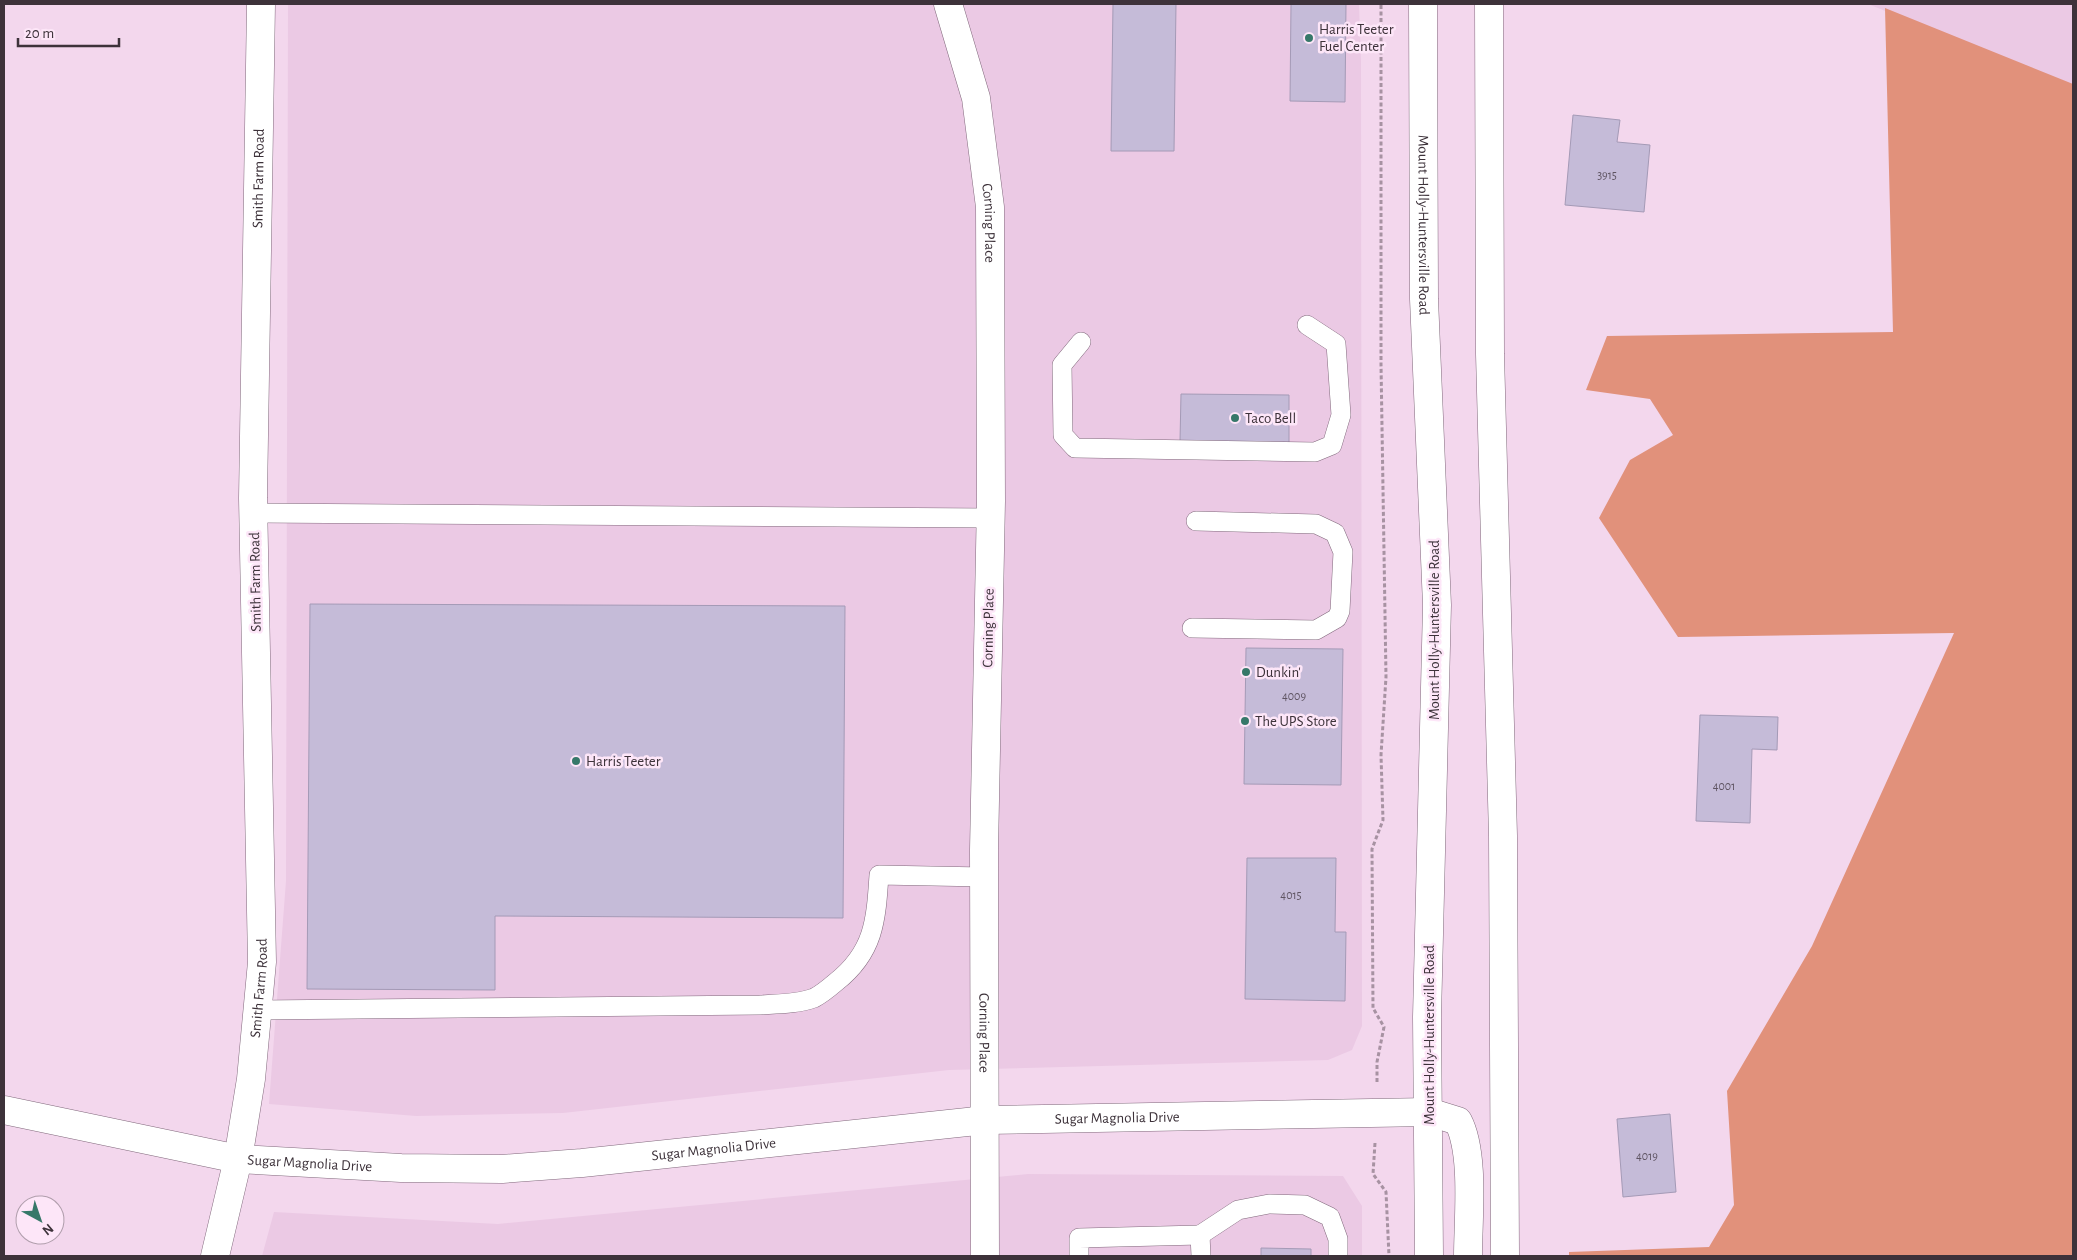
<svg xmlns="http://www.w3.org/2000/svg" width="2077" height="1260" viewBox="0 0 2077 1260" font-family="'Alegreya Sans',sans-serif">
<rect width="100%" height="100%" fill="#f3d7ed"/>
<g fill="#ebc9e4">
<path d="M288,4H1359L1361,62L1362,1026L1352,1050L1328,1060L949,1070L563,1113L416,1116L269,1104L286,881Z"/>
<path d="M1868,4H2073V87Z"/>
<path d="M1028,1174L1343,1176L1362,1206V1256H262L274,1212L498,1224Z"/>
</g>
<path fill="#e1917b" d="M1885,8L2073,84V1256H1569V1252L1709,1247L1734,1205L1727,1091L1812,946L1954,633L1678,637L1599,518L1630,460L1673,435L1650,399L1586,390L1607,336L1893,332Z"/>
<g fill="#c5bbd8" stroke="#a49ab6">
<path d="M1113,4H1176L1174,151H1111Z"/>
<path d="M1291,4H1346L1345,102L1290,101Z"/>
<path d="M1573,115L1620,120L1617,142L1650,145L1644,212L1565,205Z"/>
<path d="M1181,394L1289,395V443L1180,441Z"/>
<path d="M310,604L845,606L843,918L495,916V990L307,989Z"/>
<path d="M1246,648L1343,649L1341,785L1244,784Z"/>
<path d="M1700,715L1778,717L1777,750L1752,749L1750,823L1696,821Z"/>
<path d="M1247,858H1336L1335,932H1346L1345,1001L1245,999Z"/>
<path d="M1670,1114L1676,1192L1623,1197L1617,1119Z"/>
<path d="M1261,1248L1311,1249V1256H1261Z"/>
</g>
<g fill="none" stroke-linecap="round" stroke-linejoin="round">
<defs>
<g id="lane">
<path d="M1081,342L1062,365L1063,435L1075,448L1315,452L1332,445L1341,415L1336,344L1307,325"/>
<path d="M254,513L990,518"/>
<path d="M1192,628L1316,630L1337,618L1340,611L1343,552L1335,533L1316,524L1196,521"/>
<path d="M259,1010L760,1005C777,1004 798,1004 814,998C822,994 829,988 836,982C874,952 876,921 879,875L984,877"/>
<path d="M1200,1235L1238,1210L1269,1204L1305,1205L1330,1217L1338,1239V1256"/>
<path d="M1079,1256V1238L1200,1235L1201,1256"/>
</g>
<g id="street">
<path id="s1" d="M948,4L976,98L990,207L991,501L984,850L985,1256"/>
<path id="s2" d="M4,1110L238,1159L401,1168L502,1169L582,1163L986,1120L1429,1112"/>
<path id="s3" d="M215,1256L238,1159L251,1079L262,962L253,498L261,4"/>
</g>
<g id="secondary">
<path id="s4" d="M1423,4L1424,299L1437,605L1427,1017L1429,1256"/>
<path d="M1489,4L1490,354L1503,836L1505,1256"/>
<path d="M1429,1112L1458,1121C1475,1153 1468,1219 1468,1256"/>
</g>
</defs>
<use href="#lane" stroke="#81697c" stroke-width="20"/>
<use href="#street" stroke="#81697c" stroke-width="29"/>
<use href="#secondary" stroke="#81697c" stroke-width="29"/>
<g stroke="#a792a2" stroke-width="3" stroke-dasharray="4 2.5" stroke-linecap="butt">
<path d="M1377,1082V1062L1384,1027L1373,1008L1372,849L1383,820L1381,755L1386,677L1381,364V4"/>
<path d="M1375,1143L1373,1174L1386,1192L1389,1256"/>
</g>
<use href="#lane" stroke="#fff" stroke-width="19"/>
<use href="#street" stroke="#fff" stroke-width="28"/>
<use href="#secondary" stroke="#fff" stroke-width="28"/>
</g>
<g fill="#367869" stroke="#fde6f8" stroke-width="2">
<circle cx="1309" cy="38" r="5"/>
<circle cx="1235" cy="418" r="5"/>
<circle cx="1246" cy="672" r="5"/>
<circle cx="1245" cy="721" r="5"/>
<circle cx="576" cy="761" r="5"/>
</g>
<g text-anchor="middle" stroke-width="5" stroke-linejoin="round" paint-order="stroke">
<g font-size="12" fill="#5f5462">
<text x="1607" y="179">3915</text>
<text x="1294" y="700">4009</text>
<text x="1724" y="790">4001</text>
<text x="1291" y="899">4015</text>
<text x="1647" y="1160">4019</text>
</g>
<g font-size="15" fill="#3d323a" stroke="#fde6f8" text-anchor="start">
<text x="1319" y="34">Harris Teeter<tspan x="1319" dy="17">Fuel Center</tspan></text>
<text x="1245" y="423">Taco Bell</text>
<text x="1256" y="677">Dunkin'</text>
<text x="1255" y="726">The UPS Store</text>
<text x="586" y="766">Harris Teeter</text>
</g>
<g font-size="15" fill="#3d323a" stroke="#fde6f8">
<text dy="5" stroke="none"><textPath href="#s3" startOffset="1082">Smith Farm Road</textPath></text>
<text dy="5" stroke="none"><textPath href="#s1" startOffset="224">Corning Place</textPath></text>
<text dy="5" stroke="none"><textPath href="#s4" startOffset="221">Mount Holly-Huntersville Road</textPath></text>
<text transform="translate(255 582) rotate(-91)" y="5">Smith Farm Road</text>
<text transform="translate(988 628) rotate(-89)" y="5">Corning Place</text>
<text transform="translate(1434 630) rotate(-90)" y="5">Mount Holly-Huntersville Road</text>
<text dy="5" stroke="none"><textPath href="#s3" startOffset="272">Smith Farm Road</textPath></text>
<text dy="5" stroke="none"><textPath href="#s1" startOffset="1034">Corning Place</textPath></text>
<text transform="translate(1429 1035) rotate(-90)" y="5">Mount Holly-Huntersville Road</text>
<text dy="5" stroke="none"><textPath href="#s2" startOffset="1121">Sugar Magnolia Drive</textPath></text>
<text dy="5" stroke="none"><textPath href="#s2" startOffset="716">Sugar Magnolia Drive</textPath></text>
<text dy="5" stroke="none"><textPath href="#s2" startOffset="311">Sugar Magnolia Drive</textPath></text>
</g>
</g>
<rect width="2077" height="1260" fill="none" stroke="#3d323a" stroke-width="10"/>
<g transform="translate(40 1220) rotate(140)"><circle r="24" fill="#fde6f8" stroke="#b09eac"/>
<path d="M0-4L9 19L0 12L-9 19Z" fill="#367869"/>
<text y="-8" font-size="14" font-weight="bold" text-anchor="middle" fill="#3d323a">N</text>
</g>
<path d="M18 38v8h101v-8" fill="none" stroke="#3d323a" stroke-width="2.5"/>
<text x="25" y="38" font-size="15" fill="#3d323a" stroke="#fde6f8" stroke-width="4" paint-order="stroke">20 m</text>
</svg>
